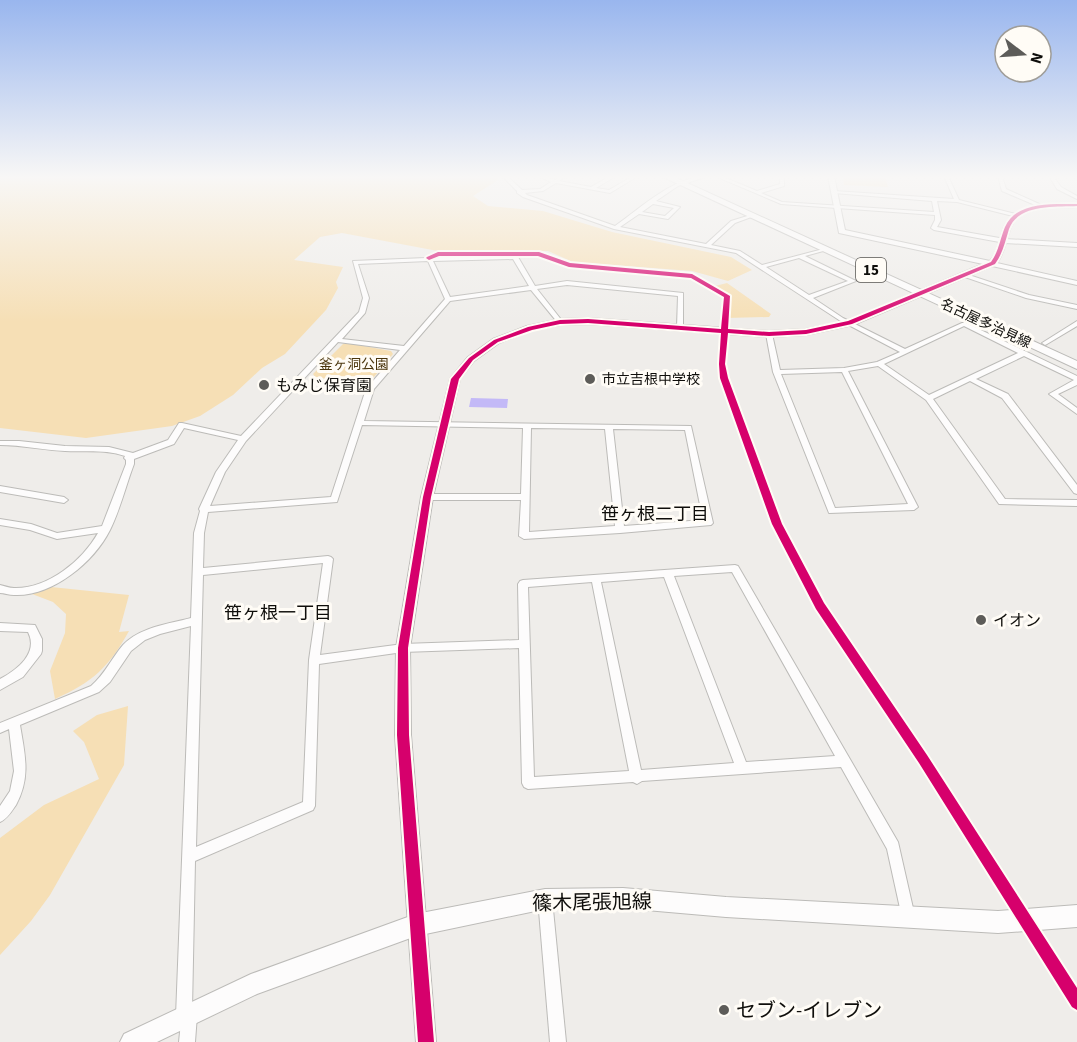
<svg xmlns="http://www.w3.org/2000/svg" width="1077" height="1042" viewBox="0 0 1077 1042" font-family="'Source Sans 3','Noto Sans JP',sans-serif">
<rect width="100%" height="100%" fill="#efedea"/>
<g fill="#f6dfb5">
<path d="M0,176H495L498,180L473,196L488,206L543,211L612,232L731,257L752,270L728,281L692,271L573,262L548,251H438L342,233L320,237L294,260L343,267L336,282L338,288L326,310L285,354L262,368L233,395L200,416L172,426L86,438L0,428Z"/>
<path d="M843,176H885L888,187L844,185Z"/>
<path d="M727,283L771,314L769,317L726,318L727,296L711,287Z"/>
<path d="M347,343L391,351L393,354L369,383L364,385L315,377L313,374L343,344Z"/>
<path d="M51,587L129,595L119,632L129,631C109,667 93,682 55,699L50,671L65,633L66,614L53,602L32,594Z"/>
<path d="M128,706L124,765L50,895L31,921L0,955V838L44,805L99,779L84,742L73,731L97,715Z"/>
</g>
<path fill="#c3b9f7" d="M471,398L508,399L507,408L469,407Z"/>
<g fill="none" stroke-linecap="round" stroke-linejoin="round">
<defs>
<g id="minor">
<path d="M502,176H507L522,190L540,189L551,182L538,176H545L555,180L561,176H566L559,181L591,187L610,176H616L596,188L609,190L633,176H638L610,193L556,183L543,191L525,193L527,195L615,226C642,207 674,176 708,176L678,186L656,201L680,207L668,219L639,214L620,227L706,244L731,221L754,214V216L735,223L711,245L740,251L762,265L827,248V250L805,256L856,281L813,298L843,318L905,349L962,323H966L1077,376V385L1058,394L1077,408V414L1049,394L1074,380L1024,356L976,379L1008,394L1077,485V494L1074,493L1002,398L970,381L933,399L1005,499L1077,500V506L999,504L926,400L878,366L848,371L918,507L914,510L829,513L773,372L766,334L769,332L772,334L780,370L844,368L877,362L900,352L839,320L736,253L614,229L523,197L517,193V191ZM653,204L674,208L665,216L642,212ZM799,258L848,281L809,295L766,267ZM964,326L1018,353L929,395L884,364ZM842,372L908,504L835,508L781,374Z"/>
<path d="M715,176H721L757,191L780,184V176H784V186L761,193L782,202L934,212L932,201L834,193L832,192L834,191L954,199L944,176H948L959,200L1020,215L1017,217L957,202L937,201L941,220L937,227L1005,239L1077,243V247L1005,243L934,230L931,228L935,220V215L781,204Z"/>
<path d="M998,176H1002L1006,189L1046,207L1042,208L1002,191Z"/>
<path d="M1049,176H1053L1061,187L1077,196V199L1057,189Z"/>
<path d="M515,255L518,257L535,286L567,281L683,293V327L680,329L677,327L678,296L567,285L537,289L563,322L560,324L558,323L531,290L450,301L374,389L364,421L691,426L713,523L711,525L620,533L524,539L519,536L521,500H427L423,497L427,494H521L523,428L362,425L337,502L208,512L204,533L203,568L328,556L331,557L333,559L320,655L403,644L519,640L518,584L520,581L523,580L735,565L738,566L898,842L915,917L913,922L908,924L903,922L887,849L841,767L642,781L637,784L633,782L528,789L524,787L522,783L519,648L403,652L319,664L315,806L313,810L195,861L192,1009L194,1010L197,1015L195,1042H179L181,1022L179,1021L176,1016L191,626L160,634L145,640L131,651L110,682L99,692L20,725C25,755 31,777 16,805C12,811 7,819 0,822V806L10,791L14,771L9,729L0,733V723L91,686C105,674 111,659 123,645C140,627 168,624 191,618L194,533L200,511L199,509L216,472L238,440L184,428L174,444L134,459V464C126,485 120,510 110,530C94,562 52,597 14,595C9,595 4,593 0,593V585C5,586 9,588 14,588C48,589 82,561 98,533L57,539L30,530L0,525V519L31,524L57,533L102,526L126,464V460L124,458L125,456C106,449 85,452 65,451C43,450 22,445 0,445V441H19L65,446L109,447L133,453L168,440L179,423H182L241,436L359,312L363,298L353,261L426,258L429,256L432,258ZM513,259L529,286L450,297L433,261ZM428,261L445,299L404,346L342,339L365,313L369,298L358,264ZM338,342L400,350L366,389L331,497L210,506L225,472L246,441ZM531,428L605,429L615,526L529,532ZM613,429L685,430L703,520L624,526ZM323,563L309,660L303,802L196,847L203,575ZM732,572L835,756L746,762L674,576ZM664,577L734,763L641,770L601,582ZM592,582L629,771L534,777L528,587Z"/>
<path d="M962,274H966L1029,295L1077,305V309L1026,298L962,276Z"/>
<path d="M1077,321V326L1047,344L1045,345L1042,343Z"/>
<path d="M0,486L64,497L68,500L64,503L0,492Z"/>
<path d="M0,623L35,625L42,639V651L41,654L23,677L0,690V679C17,670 39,653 28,632L0,631Z"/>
<path d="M545,892L550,894L552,899L566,1042H550L538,899L540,894Z"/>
</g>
<path id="tertiary" d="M828,176H834L845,230L990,261C999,251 999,239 1004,227C1016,201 1053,204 1077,203V207C1057,208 1021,204 1011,227C1006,240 1005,252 997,263L1077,281V285L992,266L853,325L806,335L769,337L588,324L560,325L532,330L499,343L474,361L460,379L433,497L410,648L411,735L436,1042H416L395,735L396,648L421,497L450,379L468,357L493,339L527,326L560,319L588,318L769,331L806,329L848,321L983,264L839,233Z"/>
<path id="secondary" d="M623,888L726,897L998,911L1077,905V927L998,933L726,917L623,908L545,909L416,936L257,994L157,1042H120L124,1034L251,974L416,914L545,889Z"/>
<path id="primary" d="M661,176H672L1077,361V369Z"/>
</defs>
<use href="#minor" stroke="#bcbbb8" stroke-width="2"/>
<use href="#tertiary" stroke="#bcbbb8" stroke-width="2"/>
<use href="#secondary" stroke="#bcbbb8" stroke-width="2"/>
<use href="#primary" stroke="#bcbbb8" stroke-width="2"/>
<use href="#minor" fill="#fdfcfc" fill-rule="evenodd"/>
<use href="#tertiary" fill="#fdfcfc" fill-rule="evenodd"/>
<use href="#secondary" fill="#fdfcfc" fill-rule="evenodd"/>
<use href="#primary" fill="#fdfcfc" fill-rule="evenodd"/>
<defs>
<path id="cycleway" d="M1077,204V206C1055,207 1018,204 1009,229C1005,242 1003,253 995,264L852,324L806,334L769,336L728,333L725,364L728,378L782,524L824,603L927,755L1077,988V1010L1072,1007L919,763L816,609L772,524L720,378L719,364L721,333L588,323L560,324L532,330L498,342L473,360L459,379L431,497L408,648L409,735L434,1042H418L397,735L398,648L423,497L451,379L469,358L494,340L528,327L560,320L588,319L721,329L724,297L691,278L569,267L538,256H439L429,260L426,258L427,257L438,252H539L570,263L692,274L730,296L728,329L769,332L806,330L848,321L991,262C999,251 1000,239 1005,227C1016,201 1054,204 1077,204Z"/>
</defs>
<use href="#cycleway" stroke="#fffcf6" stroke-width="4"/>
<use href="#cycleway" fill="#d6006c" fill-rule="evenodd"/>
</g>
<linearGradient id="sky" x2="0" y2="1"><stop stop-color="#99b6ee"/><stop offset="0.55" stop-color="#f8f7f6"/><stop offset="1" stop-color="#f8f7f6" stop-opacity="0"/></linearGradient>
<rect width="1077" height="322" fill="url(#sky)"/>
<g fill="#5d5c59" stroke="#fffcf6" stroke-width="2">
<circle cx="590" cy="379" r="6"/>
<circle cx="264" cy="385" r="6"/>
<circle cx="981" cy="620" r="6"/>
<circle cx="724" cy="1010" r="6"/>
</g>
<g text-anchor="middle" stroke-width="6" stroke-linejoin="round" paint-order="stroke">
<g font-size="14" fill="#0f0e0b" stroke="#fffcf6">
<text transform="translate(986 323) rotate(25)" y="5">名古屋多治見線</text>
</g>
<g font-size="14" fill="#4b360d" stroke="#fffcf6">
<text x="354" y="369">釜ヶ洞公園</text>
</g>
<g font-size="14" fill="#0f0e0b" stroke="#fffcf6" text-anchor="start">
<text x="602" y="384">市立吉根中学校</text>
</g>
<rect fill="#fffcf6" stroke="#575552" stroke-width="1.5" x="856" y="258" width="30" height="24" rx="4.5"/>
<g font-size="15" font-weight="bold" fill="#0f0e0b">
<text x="871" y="275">15</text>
</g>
<g font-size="16" fill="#0f0e0b" stroke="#fffcf6" text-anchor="start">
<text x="276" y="391">もみじ保育園</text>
<text x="993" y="626">イオン</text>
</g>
<g font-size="18" fill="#0f0e0b" stroke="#fffcf6">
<text x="655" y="520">笹ヶ根二丁目</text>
<text x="278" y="619">笹ヶ根一丁目</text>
</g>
<g font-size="20" fill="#0f0e0b" stroke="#fffcf6">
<text transform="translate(592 902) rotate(-1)" y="7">篠木尾張旭線</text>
</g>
<g font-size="20" fill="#0f0e0b" stroke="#fffcf6" text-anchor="start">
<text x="736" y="1017">セブン-イレブン</text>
</g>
</g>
<g transform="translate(1023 54) rotate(107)"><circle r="28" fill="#fffcf6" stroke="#9f9d98" stroke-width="1.5"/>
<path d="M0-4.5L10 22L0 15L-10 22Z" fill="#5d5c59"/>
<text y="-9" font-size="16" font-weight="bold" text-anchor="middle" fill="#0f0e0b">N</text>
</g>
</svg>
